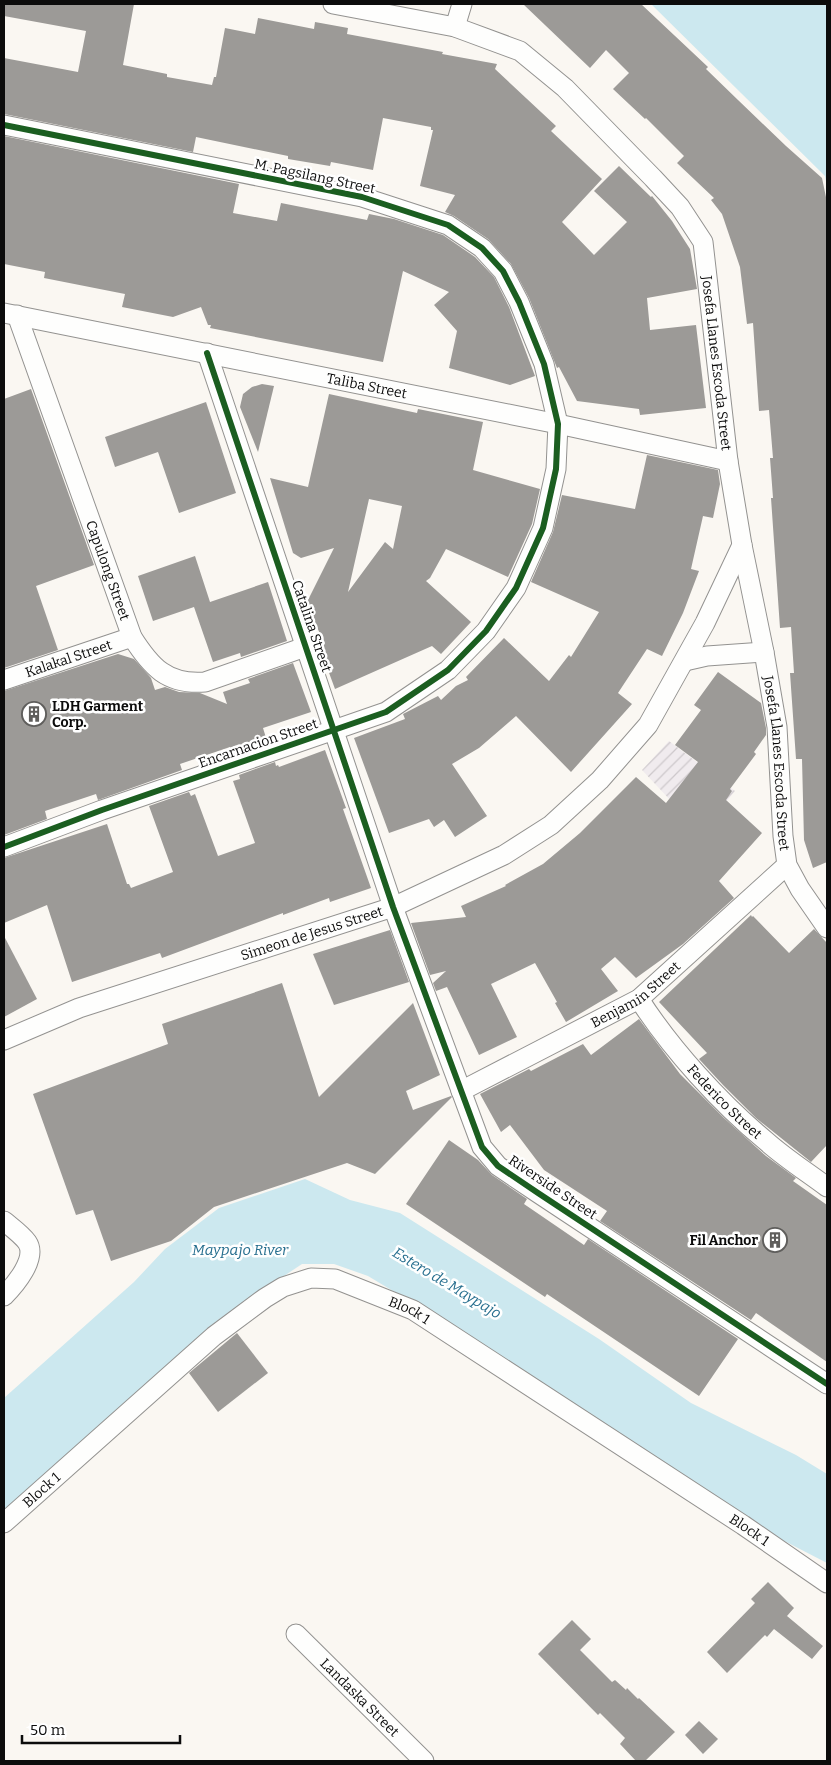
<svg xmlns="http://www.w3.org/2000/svg" width="831" height="1765" viewBox="0 0 831 1765" font-family="Bitter,serif">
<defs>
<pattern id="industrial-furrows" width="10" height="10" patternUnits="userSpaceOnUse" patternTransform="scale(1.25)"><rect width="10" height="10" fill="#f0ebee"/><path d="M-1 1l2-2M0 10L10 0M9 11l2-2" fill="none" stroke="#cdc8cb"/></pattern>
</defs>
<rect width="100%" height="100%" fill="#faf7f2"/>
<path fill="url(#industrial-furrows)" d="M669,741L735,791L701,833L642,770Z"/>
<g fill="#cce8ef">
<path d="M651,4H827V187L825,176Z"/>
<path d="M305,1179L350,1200L400,1213L599,1339L691,1403L796,1455L827,1474V1563L761,1529L463,1333L368,1276L334,1264H302L218,1320L4,1511V1398L134,1282L165,1249L219,1208Z"/>
</g>
<g fill="#9c9a97" fill-rule="evenodd">
<path d="M4,4H134L123,65L167,74V77L212,85L214,77H216L225,28L255,34L258,18L314,29L315,22L348,28L347,34L443,52L442,54L497,64L495,69L556,126L551,131L602,179L562,222L594,255L627,222L594,191L619,166L651,197L652,196L672,221L690,249L697,289L647,298L650,330L696,325L706,408L640,415L639,409L577,401L559,367L557,368L529,298L511,264L488,239L454,216L445,212L455,195L420,186L433,130H431V127L383,118L373,170L331,162L330,166L288,159V156L196,137L193,152L4,114V58L78,72L86,31L4,16Z"/>
<path d="M523,4H641L708,67L706,69L738,100L786,146L822,178L827,202V862L813,868L804,840L802,759H796L790,673H794L791,627L780,628L771,498H773L770,458H773L769,410L759,411L753,323L747,324L740,267L722,214L711,200L714,198L677,163L684,156L646,118L645,119L613,89L629,73L606,50L590,68Z"/>
<path d="M4,136L239,184L233,213L277,221L281,203L367,220L369,214L394,219L443,235L475,257L494,277L509,307L535,376L510,385L449,368L457,331L434,305L449,292L403,271L383,362L210,328L211,325H208L201,307L173,317L122,307L125,294L44,278L45,272L4,264Z"/>
<path d="M262,384L274,386L258,452L240,407L243,394L252,387Z"/>
<path d="M31,389L94,565L36,586L58,650L4,668V399Z"/>
<path d="M329,394L417,413L418,409L483,422L473,470L540,489L532,524L508,577L446,549L430,578L426,581L471,622L441,654L432,646L335,689L321,651L324,650L323,645L324,644L307,602L334,548L301,558L293,553L270,478L308,487ZM369,499L402,506L393,549L385,542L348,592Z"/>
<path d="M206,402L236,493L179,513L158,452L115,467L105,437Z"/>
<path d="M647,455L718,470L720,484L713,518L703,516L691,569L699,571L683,613L662,656L647,649L618,693L632,704L571,772L516,716L479,748L452,764L487,816L455,837L444,820L434,827L429,819L389,833L354,738L405,719L403,714L438,696L441,700L456,686L468,680L466,677L504,638L549,681L569,655L571,657L599,612L531,582L553,532L562,495L635,509Z"/>
<path d="M195,556L210,602L268,582L287,641L241,657L240,653L213,662L194,607L153,621L138,576Z"/>
<path d="M118,654L134,659L151,678L155,690L165,687L179,692L200,693L227,704L223,692L250,683L248,679L293,663L311,712L263,728L267,741L232,753L230,747L180,764L182,770L98,800L96,794L45,811L47,819L4,835V691Z"/>
<path d="M718,672L761,703L766,728V735L754,752L756,754L730,789L732,791L726,800L762,833L719,881L734,898L683,944L636,978L615,957L601,969L618,991L566,1022L555,1003L557,1002L535,963L491,984L517,1037L479,1055L447,987L436,991L433,983L446,971L430,975L411,923L466,917L461,906L506,886L505,885L543,864L580,833L636,777L666,803L698,762L675,745L701,710L694,705Z"/>
<path d="M325,750L346,808L343,809L371,888L330,902L329,898L283,915V913L162,958L160,953L72,982L47,905L4,923V858L107,824L127,884H129L131,888L173,872L149,806L189,792L191,796L195,794L218,856L255,843L233,781L240,779L239,775L275,762L276,766L278,765L279,767Z"/>
<path d="M751,915L752,917L753,916L789,953L814,929L827,943V1145L811,1162L756,1118L723,1085L699,1059L707,1053L659,1002Z"/>
<path d="M390,930L409,982L334,1005L313,954Z"/>
<path d="M4,936L37,999L4,1017Z"/>
<path d="M282,983L319,1097L413,1003L440,1075L406,1091L413,1110L451,1096L452,1097L375,1174L347,1163L214,1207L171,1241L111,1261L93,1210L76,1215L33,1094L168,1044L162,1024Z"/>
<path d="M639,1019L680,1074L724,1118L766,1156L796,1178L793,1181L827,1205V1362L756,1313L751,1320L600,1221L607,1211L544,1170L510,1125L501,1132L480,1094L529,1069L531,1071L583,1044L591,1055Z"/>
<path d="M449,1140L478,1160L492,1175L527,1199L524,1204L584,1245L588,1239L738,1339L699,1396L547,1294L545,1297L406,1204Z"/>
<path d="M237,1333L268,1373L218,1412L189,1373Z"/>
<path d="M768,1582L794,1608L787,1616L823,1646L812,1659L774,1629L767,1637L765,1635L727,1673L707,1652L755,1603L751,1599Z"/>
<path d="M572,1620L591,1639L580,1650L612,1682L615,1680L626,1690L627,1688L638,1699L639,1698L675,1732L645,1761H636L620,1744L625,1738L600,1713L598,1715L538,1654Z"/>
<path d="M699,1721L718,1739L703,1754L685,1735Z"/>
</g>
<g fill="none" stroke-linecap="round" stroke-linejoin="round">
<defs>
<g id="minor">
<path id="s1" d="M333,4L455,27L520,51L565,88L653,178L680,207L703,242L728,461L742,545L764,652L777,727L783,836L787,865L800,889L827,928"/>
<path d="M455,27L462,4"/>
<path d="M4,125L362,197L448,225L482,248L503,271L519,302L544,364L558,424L556,469L543,528L516,588L486,631L448,670L386,712L102,810L4,847"/>
<path id="s2" d="M4,313L558,424L728,461"/>
<path id="s3" d="M17,315L132,637C151,667 167,685 205,682L305,647"/>
<path d="M207,353L393,907L482,1147L498,1166L538,1193L827,1384"/>
<path d="M685,661L707,656L764,652"/>
<path id="s4" d="M4,680L132,637"/>
<path id="s5" d="M639,999C671,1049 721,1104 766,1141C785,1158 807,1172 827,1187"/>
<path id="s6" d="M4,1040L79,1008L393,907L504,855L551,825L600,780L648,725L705,623L742,545"/>
<path id="s7" d="M461,1091L639,999L787,865"/>
<path d="M4,1221C11,1227 21,1234 27,1242C38,1258 15,1285 4,1296"/>
<path id="s8" d="M4,1523L214,1336L265,1298L283,1287L311,1278L335,1279L413,1310L743,1525L827,1583"/>
<path id="s9" d="M296,1634L424,1761"/>
</g>
</defs>
<use href="#minor" stroke="#939290" stroke-width="21"/>
<use href="#minor" stroke="#fefefd" stroke-width="19"/>
<defs>
<g id="cycleway">
<path d="M4,125L362,197L448,225L482,248L503,271L519,302L544,364L558,424L556,469L543,528L516,588L486,631L448,670L386,712L102,810L4,847"/>
<path d="M207,353L393,907L482,1147L498,1166L538,1193L827,1384"/>
</g>
</defs>
<use href="#cycleway" stroke="#fff" stroke-width="9"/>
<use href="#cycleway" stroke="#1b5e20" stroke-width="6"/>
</g>
<defs>
<symbol id="building-ring" viewBox="-11 -11 22 22"><circle r="9.5" fill="#fff" stroke="#5f5e5c" stroke-width="1.5"/><path d="M-4-6H4V6H1V3H-1V6H-4ZM-2.5-4.3h1.7v1.8h-1.7ZM.8-4.3h1.7v1.8H.8ZM-2.5-1h1.7V.8h-1.7ZM.8-1h1.7V.8H.8Z" fill="#5f5e5c"/></symbol>
</defs>
<g fill-rule="evenodd">
<use href="#building-ring" x="20" y="700" width="28" height="28"/>
<use href="#building-ring" x="761" y="1226" width="28" height="28"/>
</g>
<g text-anchor="middle" stroke-width="5" stroke-linejoin="round" paint-order="stroke">
<g font-size="14" fill="#0c0c0c" stroke="#fff">
<text transform="translate(315 176) rotate(12)" y="5">M. Pagsilang Street</text>
<text dy="5" stroke="none"><textPath href="#s1" startOffset="581">Josefa Llanes Escoda Street</textPath></text>
<text dy="5" stroke="none"><textPath href="#s2" startOffset="370">Taliba Street</textPath></text>
<text dy="5" stroke="none"><textPath href="#s3" startOffset="271">Capulong Street</textPath></text>
<text transform="translate(312 626) rotate(71)" y="5">Catalina Street</text>
<text dy="5" stroke="none"><textPath href="#s4" startOffset="68">Kalakal Street</textPath></text>
<text transform="translate(258 743) rotate(-19)" y="5">Encarnacion Street</text>
<text dy="5" stroke="none"><textPath href="#s1" startOffset="986">Josefa Llanes Escoda Street</textPath></text>
<text dy="5" stroke="none"><textPath href="#s6" startOffset="326">Simeon de Jesus Street</textPath></text>
<text dy="5" stroke="none"><textPath href="#s7" startOffset="200">Benjamin Street</textPath></text>
<text dy="5" stroke="none"><textPath href="#s5" startOffset="134">Federico Street</textPath></text>
<text transform="translate(553 1187) rotate(34)" y="5">Riverside Street</text>
<text dy="5" stroke="none"><textPath href="#s8" startOffset="500">Block 1</textPath></text>
<text dy="5" stroke="none"><textPath href="#s8" startOffset="50">Block 1</textPath></text>
<text dy="5" stroke="none"><textPath href="#s8" startOffset="905">Block 1</textPath></text>
<text dy="5" stroke="none"><textPath href="#s9" startOffset="90">Landaska Street</textPath></text>
</g>
<g font-size="14" font-weight="bold" fill="#0c0c0c" stroke="#fff" text-anchor="start">
<text x="52" y="711">LDH Garment<tspan x="52" dy="16">Corp.</tspan></text>
<text x="758" y="1245" text-anchor="end">Fil Anchor</text>
</g>
<g font-size="15" font-style="italic" fill="#266e8e" stroke="#fff">
<text x="240" y="1255">Maypajo River</text>
<text transform="translate(447 1283) rotate(31)" y="5">Estero de Maypajo</text>
</g>
</g>
<rect width="831" height="1765" fill="none" stroke="#0c0c0c" stroke-width="10"/>
<path d="M22 1735v8h158v-8" fill="none" stroke="#0c0c0c" stroke-width="2.5"/>
<text x="30" y="1735" font-size="15" fill="#0c0c0c" stroke="#ffffff" stroke-width="4" paint-order="stroke">50 m</text>
</svg>
